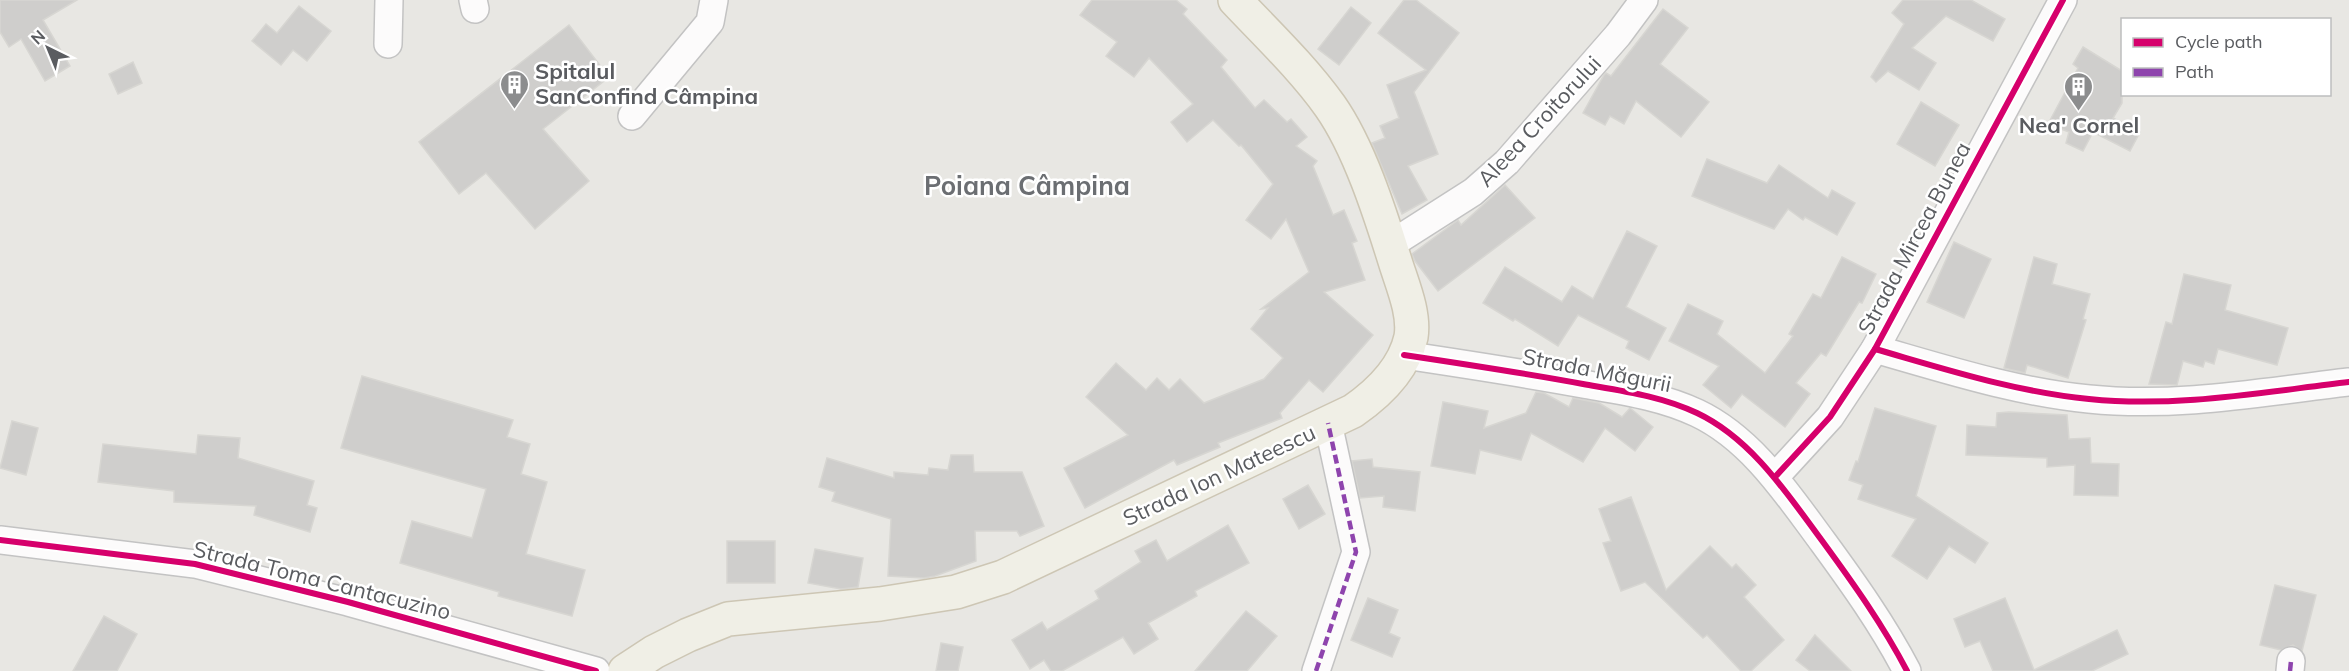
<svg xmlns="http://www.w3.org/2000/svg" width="2349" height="671" viewBox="0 0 2349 671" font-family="Mulish,sans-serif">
<rect width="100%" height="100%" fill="#e8e7e3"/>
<g fill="#cfcecc" stroke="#d7d6d2" stroke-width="1.5">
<path d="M0,0H77L43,20L70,66L45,81L21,39L9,47L0,32Z"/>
<path d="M1092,0H1176L1187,9L1183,14L1227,60L1221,67L1255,108L1264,100L1287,122L1291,119L1307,137L1296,146L1317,161L1313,166L1333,215L1344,210L1357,241L1352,243L1365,280L1324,292L1373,335L1323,392L1309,380L1280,413L1282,418L1218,443L1220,447L1177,465L1174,460L1085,508L1064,468L1128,435L1086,397L1116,363L1146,390L1157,378L1169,390L1180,379L1204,403L1264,379L1283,358L1251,329L1268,308L1261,309L1309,272L1286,219L1271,239L1246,220L1273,184L1241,145L1239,146L1213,120L1187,142L1171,122L1193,104L1149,58L1134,77L1106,56L1117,42L1080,15Z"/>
<path d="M1404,0H1416L1459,33L1414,92L1438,154L1408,166L1427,200L1402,214L1372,143L1385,138L1380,126L1399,118L1387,85L1426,70L1378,33Z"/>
<path d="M1903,0H1971L2005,19L1993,41L1946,16L1912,48L1936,63L1919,90L1888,71L1876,82L1871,77L1904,24L1892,13Z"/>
<path d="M299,6L331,31L307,61L293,50L281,65L252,41L266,24L277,33Z"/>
<path d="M1351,7L1371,23L1339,65L1318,49Z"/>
<path d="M1663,9L1688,28L1660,64L1709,102L1681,137L1636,101L1624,124L1610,116L1605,125L1583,113L1604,75L1606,73L1611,76Z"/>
<path d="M569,25L609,77L543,129L589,181L535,229L486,173L459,194L419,142Z"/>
<path d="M2083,47L2122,71V103L2113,118L2140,132L2130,151L2093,132L2083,151L2066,143L2069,132L2048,124L2078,68L2073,64Z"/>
<path d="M133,62L142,83L118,94L109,74Z"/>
<path d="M1921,102L1959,125L1935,166L1897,144Z"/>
<path d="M1707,159L1767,183L1779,165L1828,198L1832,190L1855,203L1837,235L1805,217L1803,220L1788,209L1774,229L1692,196Z"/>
<path d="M1505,185L1535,218L1438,291L1415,261L1412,254L1458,220L1461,225Z"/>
<path d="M1627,231L1657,246L1626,307L1666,328L1649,360L1626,348L1629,341L1578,315L1558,346L1515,319L1513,321L1483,303L1505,267L1562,302L1572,286L1593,299Z"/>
<path d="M1954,242L1991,259L1964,318L1927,302Z"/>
<path d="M1842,257L1876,274L1862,303L1859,302L1826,356L1821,353L1796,383L1810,394L1785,427L1742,394L1731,408L1703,385L1719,366L1669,341L1688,304L1723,321L1717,334L1765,373L1793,336L1789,334L1813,294L1821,298Z"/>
<path d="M2034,257L2057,264L2052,284L2090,294L2083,319L2086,320L2068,378L2027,365L2025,373L2004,368Z"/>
<path d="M2184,274L2231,285L2225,310L2288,328L2277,365L2218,349L2214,364L2205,361L2203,367L2183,361L2177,385L2149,384L2166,322L2172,324Z"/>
<path d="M362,376L513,420L507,437L530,444L521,474L547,482L526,554L585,570L572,616L498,596L499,592L400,563L412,521L472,538L486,489L341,448Z"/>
<path d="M1536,392L1544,393L1569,407L1573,398L1599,403L1622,417L1630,408L1653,427L1635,451L1605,428L1583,462L1531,433L1521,460L1480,450L1475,474L1431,466L1443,402L1488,411L1484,428L1526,413Z"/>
<path d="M1875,408L1936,426L1916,496L1988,543L1975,563L1949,546L1927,579L1892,556L1916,519L1858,499L1863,485L1849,480L1856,461L1858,462Z"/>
<path d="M2009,412L2067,415L2069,439L2090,438L2091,463L2119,464L2118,496L2074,495L2075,465L2047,467V458L1966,455L1967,425L1996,427L1997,413Z"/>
<path d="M12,421L38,428L26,475L0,468Z"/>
<path d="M198,435L240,438L238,458L314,481L307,505L317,508L310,532L254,515L256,506L174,502V491L98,482L103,444L196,454Z"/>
<path d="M951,455H973L974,472H1022L1044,526L1020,536L1017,531H975L976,561L935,576L924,578L888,576L891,519L832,501L835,492L819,487L827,458L894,478V472L928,475L929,468L948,470Z"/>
<path d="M1372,459L1373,467L1420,472L1415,511L1383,507L1384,496L1360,498L1352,461Z"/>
<path d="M1308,485L1325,514L1299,529L1283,499Z"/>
<path d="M1631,497L1666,590L1710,546L1732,568L1736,564L1756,585L1744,597L1784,640L1751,671H1741L1707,635L1703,638L1645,582L1621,591L1603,543L1611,541L1599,509Z"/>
<path d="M1228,525L1249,563L1195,591L1197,596L1148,623L1158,639L1134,654L1123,637L1062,671H1051L1044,660L1030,669L1012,640L1042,622L1047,630L1099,599L1095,591L1141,562L1135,551L1156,540L1167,561Z"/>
<rect x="727" y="541" width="48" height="42"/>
<path d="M815,549L863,558L858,587L841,589L808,583Z"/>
<path d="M2275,585L2316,595L2302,651L2293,645L2281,650L2260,645Z"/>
<path d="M1368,598L1398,610L1389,633L1400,638L1392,657L1351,640Z"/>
<path d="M2005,598L2034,670L2117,630L2128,654L2092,671H1993L1980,641L1965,647L1954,619Z"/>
<path d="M1246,611L1277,636L1247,671H1195Z"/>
<path d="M104,616L137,634L117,671H73Z"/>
<path d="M1815,635L1851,671H1810L1796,660Z"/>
<path d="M941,643L963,647L958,671H936Z"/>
</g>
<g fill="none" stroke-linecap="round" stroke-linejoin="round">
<defs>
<g id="minor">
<path d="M473,0L475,9"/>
<path d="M388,44L389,0"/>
<path d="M632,116L710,22L714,0"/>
<path d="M1390,245L1473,192L1507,162L1618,35L1644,0"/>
<path d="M1875,349C1945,369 2016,392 2089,399C2176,408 2263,392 2349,382"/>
<path d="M1404,355C1464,364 1524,373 1583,384C1623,391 1661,396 1697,413C1752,439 1788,495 1823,542C1853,583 1883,625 1907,671"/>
<path d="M1775,477L1830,417L1875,349L2063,0"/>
<path d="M0,540L195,564L348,602L596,671"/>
<path d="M1316,671L1356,552L1328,423"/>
<path d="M2290,671L2291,661"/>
</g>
<path id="major" d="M625,671L654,652L688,635L728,619L880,604L956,592L1003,577L1353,411C1379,393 1404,369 1411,337C1415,313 1402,284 1395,261C1380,213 1359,147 1330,106C1302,67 1267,34 1235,0"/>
</defs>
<use href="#minor" stroke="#c3c3c3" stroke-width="30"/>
<use href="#major" stroke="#cdc6b4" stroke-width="36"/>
<use href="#minor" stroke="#fcfbfb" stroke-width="27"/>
<use href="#major" stroke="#f0efe6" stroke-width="33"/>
<g stroke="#8e44ad" stroke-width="4.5" stroke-dasharray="9 4.5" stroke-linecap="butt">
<path d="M1316,671L1356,552L1328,423"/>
<path d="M2290,671L2291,661"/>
</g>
<defs>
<g id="cycleway">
<path d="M1875,349C1945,369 2016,392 2089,399C2176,408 2263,392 2349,382"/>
<path d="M1404,355C1464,364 1524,373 1583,384C1623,391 1661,396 1697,413C1752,439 1788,495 1823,542C1853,583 1883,625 1907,671"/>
<path d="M1775,477L1830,417L1875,349L2063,0"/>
<path d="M0,540L195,564L348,602L596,671"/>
</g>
</defs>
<use href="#cycleway" stroke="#fff" stroke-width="10"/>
<use href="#cycleway" stroke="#d6006c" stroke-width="6"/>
</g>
<defs>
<symbol id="building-pin" viewBox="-11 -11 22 30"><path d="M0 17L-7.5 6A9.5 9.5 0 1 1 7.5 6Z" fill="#8c8d8e" stroke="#fff"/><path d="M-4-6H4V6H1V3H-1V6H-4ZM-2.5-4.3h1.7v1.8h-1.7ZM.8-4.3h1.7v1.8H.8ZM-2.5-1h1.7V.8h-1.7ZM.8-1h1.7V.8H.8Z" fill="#fff"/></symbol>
</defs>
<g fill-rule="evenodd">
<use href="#building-pin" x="498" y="68" width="33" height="45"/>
<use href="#building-pin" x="2062" y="70" width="33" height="45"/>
</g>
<g text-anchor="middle" stroke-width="5" stroke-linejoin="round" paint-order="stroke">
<g font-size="22" font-weight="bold" fill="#5a5c60" stroke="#fff" text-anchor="start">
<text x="535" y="79">Spitalul<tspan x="535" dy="25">SanConfind Câmpina</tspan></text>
<text x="2079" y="133" text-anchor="middle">Nea' Cornel</text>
</g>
<g font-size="22" fill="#5a5c60" stroke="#fff">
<text transform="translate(1539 121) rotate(-47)" y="8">Aleea Croitorului</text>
<text transform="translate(1914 238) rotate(-62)" y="8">Strada Mircea Bunea</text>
<text transform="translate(1597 370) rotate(11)" y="8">Strada Măgurii</text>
<text transform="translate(1219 475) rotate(-25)" y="8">Strada Ion Mateescu</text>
<text transform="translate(322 580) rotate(14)" y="8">Strada Toma Cantacuzino</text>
</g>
<g font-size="26" font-weight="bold" fill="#6b6e72" stroke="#fff">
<text x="1027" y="195">Poiana Câmpina</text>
</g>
</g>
<rect x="2121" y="18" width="210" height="78" fill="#ffffff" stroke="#bdbebf" stroke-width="1.5"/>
<rect x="2133" y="38" width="30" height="9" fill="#d6006c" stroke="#bdbebf" stroke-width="1.5"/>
<text x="2175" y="48" font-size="18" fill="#5a5c60">Cycle path</text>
<rect x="2133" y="68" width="30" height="9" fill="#8e44ad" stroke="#bdbebf" stroke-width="1.5"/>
<text x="2175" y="78" font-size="18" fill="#5a5c60">Path</text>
<g transform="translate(48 48) rotate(317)" stroke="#ffffff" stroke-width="4.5" paint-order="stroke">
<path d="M0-4.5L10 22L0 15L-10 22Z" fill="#5a5c60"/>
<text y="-9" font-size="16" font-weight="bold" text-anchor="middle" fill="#5a5c60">N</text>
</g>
</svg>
